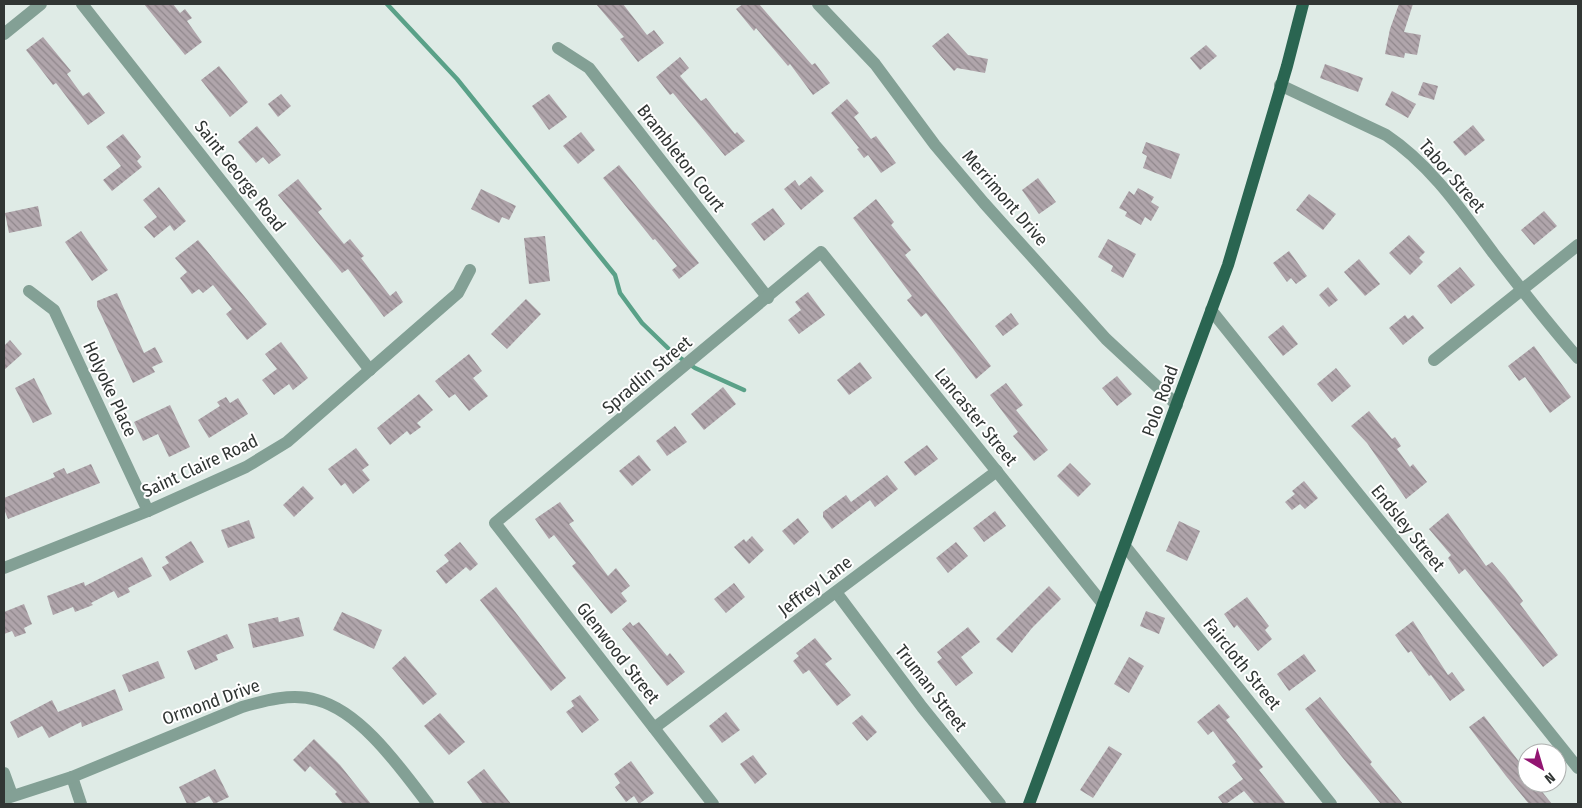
<svg xmlns="http://www.w3.org/2000/svg" width="1582" height="808" viewBox="0 0 1582 808" font-family="'Fira Sans Condensed',sans-serif">
<defs>
<pattern id="building-back-hatch" width="6" height="6" patternUnits="userSpaceOnUse" patternTransform="scale(1.25)"><rect width="6" height="6" fill="#b0a5ab"/><path d="M-1 5l2 2M0 0l6 6M5-1l2 2" fill="none" stroke="#90878c"/></pattern>
</defs>
<rect width="100%" height="100%" fill="#dfebe6"/>
<g fill="none" stroke-linecap="round" stroke-linejoin="round">
<path stroke="#5aa188" stroke-width="4.5" d="M387,4L457,79L615,275L620,293L642,323L673,353L695,368L744,390"/>
</g>
<g fill="url(#building-back-hatch)">
<path d="M144,4H173L180,13L185,9L192,18L187,21L202,42L185,55Z"/>
<path d="M596,4H623L647,35L654,30L664,43L638,62L620,39L624,37Z"/>
<path d="M743,4H759L812,65L815,63L830,83L813,95L790,64L788,66L756,28L754,31L736,9Z"/>
<path d="M1399,4H1413L1404,32L1421,35L1417,55L1405,53L1404,58L1385,54L1390,29Z"/>
<path d="M948,33L968,55L988,59L985,73L957,68L954,71L932,46Z"/>
<path d="M43,37L71,71L67,74L83,96L89,92L105,113L88,125L56,83L53,85L26,50Z"/>
<path d="M1206,45L1217,56L1200,70L1190,58Z"/>
<path d="M680,57L689,68L680,76L701,101L706,98L735,134L737,132L745,141L725,156L673,93L670,95L656,77Z"/>
<path d="M1325,64L1363,78L1358,92L1320,78Z"/>
<path d="M219,66L248,102L230,117L201,80Z"/>
<path d="M1423,82L1438,86L1434,100L1418,95Z"/>
<path d="M1392,91L1416,104L1408,118L1385,105Z"/>
<path d="M281,94L291,106L278,117L268,104Z"/>
<path d="M549,94L567,117L549,130L532,106Z"/>
<path d="M847,99L859,113L854,117L871,139L876,136L896,163L881,173L868,155L864,158L857,149L859,148L831,113Z"/>
<path d="M1473,125L1485,140L1465,156L1453,142Z"/>
<path d="M257,126L281,155L269,164L263,157L256,163L238,142Z"/>
<path d="M581,132L595,150L578,164L563,146Z"/>
<path d="M123,134L141,157L137,161L142,167L112,191L103,180L121,166L106,147Z"/>
<path d="M1146,142L1180,154L1171,179L1143,168L1147,156L1142,153Z"/>
<path d="M619,165L699,263L679,279L672,270L677,266L655,239L653,240L603,178Z"/>
<path d="M811,176L824,191L801,210L784,189L795,180L799,186Z"/>
<path d="M1038,178L1056,202L1039,214L1022,190Z"/>
<path d="M298,179L322,209L318,212L344,244L350,239L364,256L361,258L390,296L396,291L403,302L384,317L348,269L342,273L278,195Z"/>
<path d="M159,187L186,221L174,231L170,225L154,238L144,227L157,217L143,200Z"/>
<path d="M1138,188L1154,197L1151,202L1159,207L1151,221L1145,217L1141,225L1125,216L1127,212L1119,208L1129,191L1134,195Z"/>
<path d="M481,189L516,206L509,220L502,217L499,223L471,209Z"/>
<path d="M1309,194L1336,214L1323,230L1296,210Z"/>
<path d="M876,199L894,222L891,225L911,250L905,255L991,366L976,379L926,313L921,317L907,300L912,296L853,218Z"/>
<path d="M38,206L42,226L9,233L5,213Z"/>
<path d="M773,208L785,224L764,241L751,224Z"/>
<path d="M1544,211L1557,226L1534,245L1521,230Z"/>
<path d="M81,231L108,270L92,281L65,242Z"/>
<path d="M1409,235L1425,252L1419,258L1423,262L1410,275L1389,253Z"/>
<path d="M545,236L550,281L529,284L524,238Z"/>
<path d="M1108,239L1136,254L1123,278L1111,271L1113,266L1098,257Z"/>
<path d="M198,240L267,324L247,340L226,314L232,309L213,285L203,293L199,289L192,294L180,278L187,272L175,258Z"/>
<path d="M1289,251L1307,276L1296,284L1291,278L1287,282L1273,263Z"/>
<path d="M1359,259L1380,284L1365,296L1344,272Z"/>
<path d="M1460,267L1475,285L1451,304L1437,286Z"/>
<path d="M1328,287L1338,300L1329,307L1319,295Z"/>
<path d="M808,292L825,315L799,334L788,320L801,310L795,302Z"/>
<path d="M117,293L144,353L155,347L163,362L152,367L155,372L133,383L97,306V301Z"/>
<path d="M526,299L541,314L507,349L491,334Z"/>
<path d="M1011,313L1019,324L1003,336L995,326Z"/>
<path d="M1405,315L1408,319L1413,315L1424,328L1403,345L1389,328Z"/>
<path d="M1283,325L1298,344L1283,356L1268,337Z"/>
<path d="M10,340L22,354L4,370V346Z"/>
<path d="M281,342L308,378L293,390L289,384L274,395L262,380L277,369L265,354Z"/>
<path d="M1534,346L1571,397L1550,413L1525,377L1519,381L1508,366Z"/>
<path d="M469,354L482,371L473,378L488,396L469,411L455,394L449,398L435,381Z"/>
<path d="M860,362L872,378L849,395L837,380Z"/>
<path d="M1336,368L1351,386L1332,402L1317,384Z"/>
<path d="M1117,376L1132,394L1117,406L1102,388Z"/>
<path d="M34,378L52,414L33,423L15,388Z"/>
<path d="M1006,383L1023,405L1016,410L1048,450L1034,461L1013,436L1018,432L990,395Z"/>
<path d="M723,387L736,404L704,430L691,414Z"/>
<path d="M419,394L433,410L417,423L421,427L410,435L407,431L390,445L377,428Z"/>
<path d="M226,397L230,403L238,398L248,414L209,438L198,420L220,406L217,402Z"/>
<path d="M170,405L190,447L169,457L158,434L143,441L134,422Z"/>
<path d="M1369,411L1392,439L1395,437L1401,446L1397,449L1410,467L1413,464L1427,482L1406,499L1367,443L1351,426Z"/>
<path d="M675,426L687,442L667,456L656,441Z"/>
<path d="M927,445L938,459L915,476L904,462Z"/>
<path d="M356,448L369,465L362,470L370,480L353,494L345,483L341,486L328,469Z"/>
<path d="M639,455L651,470L632,486L619,471Z"/>
<path d="M1070,463L1091,484L1078,497L1057,476Z"/>
<path d="M91,464L100,483L8,519L4,509V498L55,477L53,473L64,468L67,474Z"/>
<path d="M887,475L898,489L875,507L870,500L832,529L823,517V512L846,495L851,502Z"/>
<path d="M1304,481L1318,498L1305,509L1300,504L1292,510L1285,502L1295,494L1292,491Z"/>
<path d="M303,486L314,498L294,517L283,505Z"/>
<path d="M560,502L574,521L569,524L608,576L616,568L630,586L621,593L627,601L611,614L572,566L576,563L554,535L549,539L535,519Z"/>
<path d="M995,511L1006,526L984,542L973,528Z"/>
<path d="M1448,513L1486,566L1492,562L1505,577L1523,601L1520,604L1558,655L1543,667L1465,569L1459,574L1448,558L1451,555L1429,529Z"/>
<path d="M798,518L809,532L794,545L782,531Z"/>
<path d="M249,520L255,538L228,548L221,530Z"/>
<path d="M1179,521L1200,531L1187,561L1166,551Z"/>
<path d="M752,536L764,550L749,564L734,547L744,539L746,542Z"/>
<path d="M191,541L204,562L170,581L162,567L169,563L165,557Z"/>
<path d="M460,542L478,564L470,571L466,567L446,584L436,571L449,561L444,555Z"/>
<path d="M956,542L968,556L948,573L936,558Z"/>
<path d="M142,557L152,576L128,588L130,592L118,598L114,591L91,603L93,605L75,612L73,607L53,615L47,596L84,582L85,586Z"/>
<path d="M734,583L745,597L726,613L714,599Z"/>
<path d="M1049,586L1061,599L1032,628L1012,653L996,639Z"/>
<path d="M496,587L566,678L551,691L480,600Z"/>
<path d="M1247,597L1269,626L1265,630L1272,639L1258,651L1237,625L1234,628L1224,614Z"/>
<path d="M24,604L32,624L24,628L26,633L15,637L12,631L4,634V612Z"/>
<path d="M1146,611L1165,618L1159,634L1140,626Z"/>
<path d="M342,612L382,630L374,649L333,630Z"/>
<path d="M278,617L279,622L299,617L304,636L253,648L248,624Z"/>
<path d="M1413,621L1448,675L1452,672L1465,690L1450,701L1431,675L1429,676L1411,651L1408,653L1395,635Z"/>
<path d="M630,622L633,626L639,622L667,656L670,653L685,672L667,686L622,629Z"/>
<path d="M968,627L980,642L961,657L973,673L956,686L937,662L942,658L937,652Z"/>
<path d="M227,634L234,648L216,655L218,660L195,670L187,651Z"/>
<path d="M815,638L832,659L825,664L851,695L837,706L809,670L803,674L793,661L799,656L796,653Z"/>
<path d="M1304,654L1316,671L1289,691L1277,674Z"/>
<path d="M405,656L437,694L423,705L392,668Z"/>
<path d="M1129,657L1144,666L1129,693L1114,684Z"/>
<path d="M158,661L165,678L129,692L122,675Z"/>
<path d="M115,689L123,710L82,727L81,722L49,738L42,726L18,738L10,722L52,700L58,712Z"/>
<path d="M580,695L599,720L582,733L566,712L574,706L571,701Z"/>
<path d="M1320,697L1372,762L1370,764L1403,804H1381L1342,757L1305,709Z"/>
<path d="M1219,704L1230,717L1226,720L1263,767L1259,770L1286,804H1255L1244,791L1226,804H1223L1218,797L1243,779L1232,765L1236,762L1213,731L1208,735L1197,722Z"/>
<path d="M726,712L740,730L722,743L709,726Z"/>
<path d="M440,713L465,742L449,755L424,726Z"/>
<path d="M862,715L877,732L867,741L852,723Z"/>
<path d="M1484,716L1527,772V783H1535L1552,804H1529L1506,776L1469,727Z"/>
<path d="M314,739L340,765L371,804H343L335,794L337,792L310,766L305,772L293,760Z"/>
<path d="M1109,746L1122,754L1093,798L1080,790Z"/>
<path d="M753,755L767,774L755,784L740,764Z"/>
<path d="M631,761L654,793L639,804L634,796L626,802L615,787L620,783L614,774Z"/>
<path d="M215,769L229,797L214,804L209,796L193,804H187L179,787Z"/>
<path d="M484,769L511,804H483L467,782Z"/>
</g>
<g fill="none" stroke-linecap="round" stroke-linejoin="round">
<g stroke="#83a095" stroke-width="12">
<path d="M82,4L370,370"/>
<path d="M818,4L875,64L935,145L984,203L1106,339L1177,405"/>
<path d="M4,34L41,4"/>
<path d="M558,48L589,68L768,298"/>
<path d="M1280,85L1386,135C1431,165 1462,211 1494,254C1521,289 1549,325 1578,358"/>
<path d="M29,291L54,310L148,511"/>
<path d="M1211,310L1578,768"/>
<path d="M1434,360L1578,245"/>
<path d="M1125,546L1331,804"/>
<path d="M4,568L148,511L246,467L287,442L458,293L470,270"/>
<path d="M836,592L922,707L1000,804"/>
<path d="M654,728L997,471"/>
<path d="M4,773L12,795"/>
<path d="M72,777L81,804"/>
<path d="M4,799L72,777L242,707C266,700 292,693 317,700C362,712 401,769 428,804"/>
<path d="M713,804L495,523L821,252L1103,604"/>
</g>
<path stroke="#2a6551" stroke-width="12" d="M1029,804L1228,265L1287,66L1303,4"/>
</g>
<g text-anchor="middle" stroke-width="4" stroke-linejoin="round" paint-order="stroke">
<g font-size="18" fill="#313634" stroke="#fff">
<text transform="translate(681 158) rotate(52)" y="6">Brambleton Court</text>
<text transform="translate(240 176) rotate(52)" y="6">Saint George Road</text>
<text transform="translate(1452 176) rotate(49)" y="6">Tabor Street</text>
<text transform="translate(1005 198) rotate(49)" y="6">Merrimont Drive</text>
<text transform="translate(647 375) rotate(-40)" y="6">Spradlin Street</text>
<text transform="translate(110 389) rotate(65)" y="6">Holyoke Place</text>
<text transform="translate(1160 401) rotate(-70)" y="6">Polo Road</text>
<text transform="translate(976 417) rotate(51)" y="6">Lancaster Street</text>
<text transform="translate(200 466) rotate(-25)" y="6">Saint Claire Road</text>
<text transform="translate(1408 528) rotate(51)" y="6">Endsley Street</text>
<text transform="translate(815 586) rotate(-37)" y="6">Jeffrey Lane</text>
<text transform="translate(618 653) rotate(52)" y="6">Glenwood Street</text>
<text transform="translate(1242 664) rotate(51)" y="6">Faircloth Street</text>
<text transform="translate(931 688) rotate(52)" y="6">Truman Street</text>
<text transform="translate(211 702) rotate(-20)" y="6">Ormond Drive</text>
</g>
</g>
<rect width="1582" height="808" fill="none" stroke="#313634" stroke-width="10"/>
<g transform="translate(1542 768) rotate(142)"><circle r="24" fill="#ffffff" stroke="#adafae"/>
<path d="M0-4L9 19L0 12L-9 19Z" fill="#921571"/>
<text y="-8" font-size="14" font-weight="bold" text-anchor="middle" fill="#313634">N</text>
</g>
</svg>
